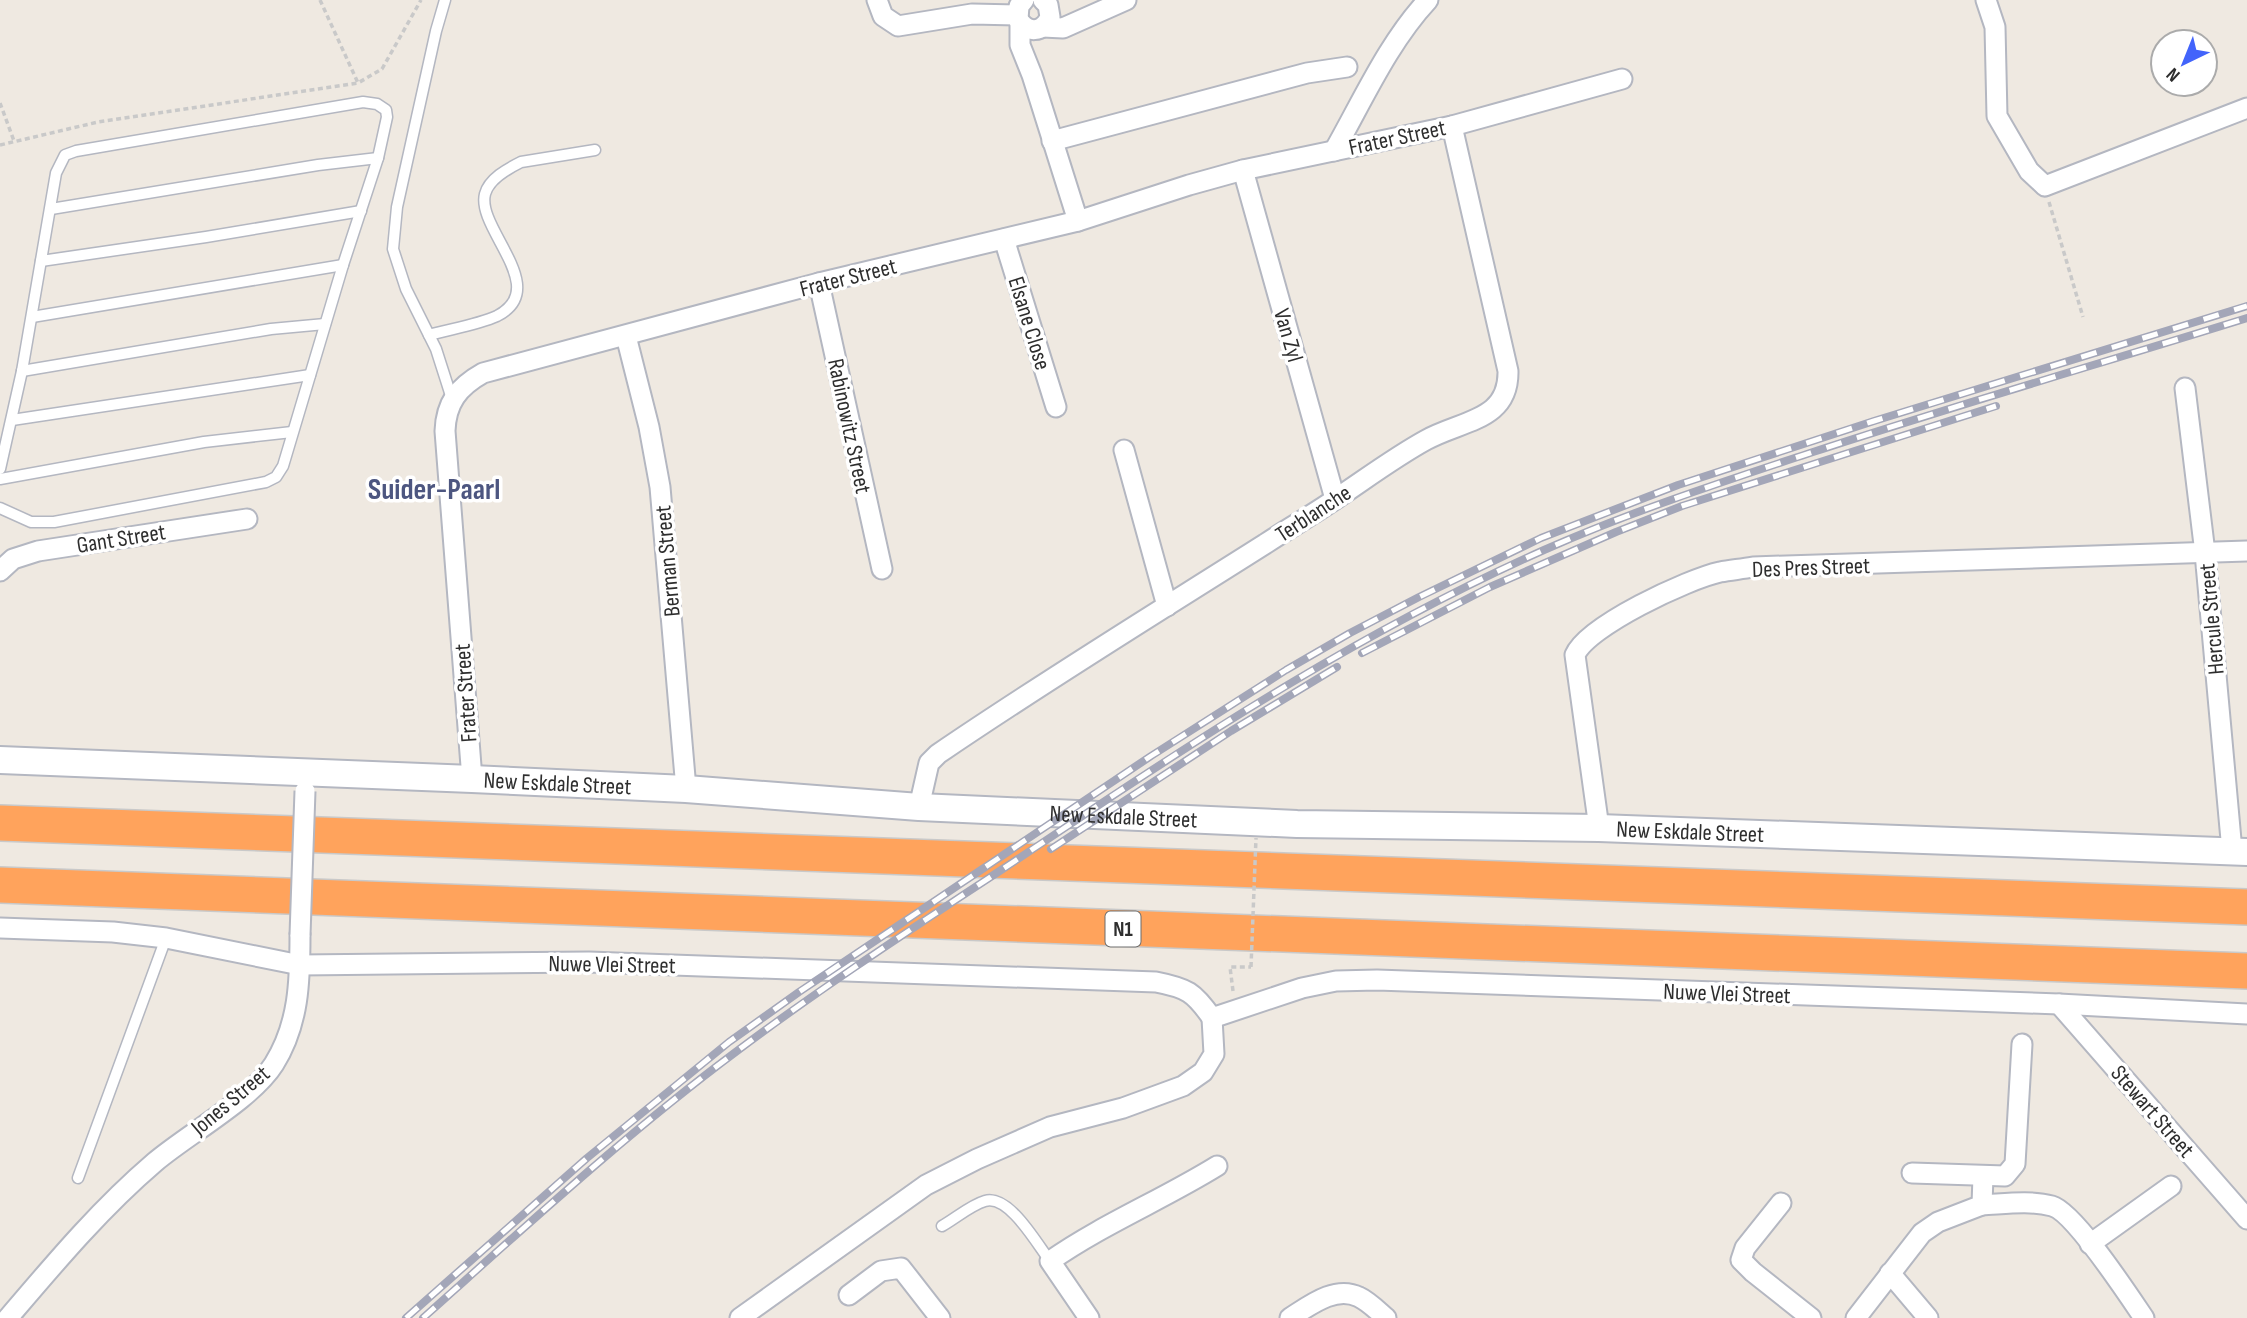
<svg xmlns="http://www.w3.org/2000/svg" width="2247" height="1318" viewBox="0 0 2247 1318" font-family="'Sofia Sans Condensed',sans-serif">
<rect width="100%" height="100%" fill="#efe9e1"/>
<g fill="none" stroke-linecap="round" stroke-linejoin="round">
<defs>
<g id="lane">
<path d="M445,0L436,31L397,207L393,249L406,289L436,349L452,399"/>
<path d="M51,209L318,165L378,158"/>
<path d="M41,261L206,237L361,211"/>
<path d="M32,317L343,265"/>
<path d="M429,335C450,329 477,325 497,316C552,288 476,229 485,194C489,179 507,169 521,162L595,150"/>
<path d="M22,371L271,329L325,324"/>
<path d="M12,420L310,375"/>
<path d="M0,469L22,371L56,173L65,155L76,151L363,102L377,104L386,110L387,117L378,158L343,265L283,466L276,477L266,482L54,522H31L0,508"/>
<path d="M0,479L204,442L292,432"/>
<path d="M78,1178L166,938"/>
<path d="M942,1226C956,1218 971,1205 985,1201C1009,1194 1037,1244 1050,1261"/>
</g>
<g id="street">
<path d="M877,0L883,16L898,26L972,14L1017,15"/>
<path d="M1024,0L1019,6L1018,19C1027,34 1043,33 1050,17L1048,5L1043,0"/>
<path d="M1986,0L1995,27L1997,116L2029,171L2045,186L2247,108"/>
<path d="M1020,22V45L1032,75L1078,221"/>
<path d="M1043,27L1063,28L1126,0"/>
<path d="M1052,141L1307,73L1347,67"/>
<path d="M1334,151C1363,100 1388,43 1428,0"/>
<path d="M1243,170L1335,499"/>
<path d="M1004,239L1056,407"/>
<path d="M819,283L882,569"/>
<path d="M626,336L649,427L660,487L686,789"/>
<path d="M2185,388L2205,553L2232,851"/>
<path d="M1124,450L1167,606"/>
<path d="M0,571L13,559L38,551L247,519"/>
<path d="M472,779L445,431C446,403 458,387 483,373L819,283L1078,221L1189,185L1243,170L1452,126L1622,79"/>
<path d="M919,807L929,763L938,754C1045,681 1156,613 1265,544C1289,528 1314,514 1337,498C1367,478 1395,457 1426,440C1462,420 1509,421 1508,371L1452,126"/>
<path d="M1599,828L1575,655C1587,626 1688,579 1720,572C1731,570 1742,569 1753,567L2247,551"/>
<path d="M0,928L113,932L166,938L300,965L589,962L1156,982C1187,988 1194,992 1212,1018L1302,988L1336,981L1377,980L2059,1004L2247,1014"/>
<path d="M2059,1004L2247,1219"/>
<path d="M1912,1173L2005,1176L2015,1164L2022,1044"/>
<path d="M1781,1203L1745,1248L1741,1260L1753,1272L1811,1318"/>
<path d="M1982,1205C2004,1204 2030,1200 2052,1206C2074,1212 2129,1296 2144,1318"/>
<path d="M2090,1244L2171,1186"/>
<path d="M1890,1273L1928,1318"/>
<path d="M849,1295L881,1271L901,1268L940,1318"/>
<path d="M8,1318C54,1264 100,1209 155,1162C188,1134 252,1099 274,1064C299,1024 300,981 300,935"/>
<path d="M740,1318L926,1185L977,1159L1050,1127L1123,1108L1183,1086L1203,1072L1214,1054L1212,1018"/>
<path d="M1089,1318L1050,1261C1103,1224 1162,1200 1217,1166"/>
<path d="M1290,1318C1309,1306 1335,1285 1359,1297C1368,1301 1378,1311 1386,1318"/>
<path d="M1856,1318L1922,1233L1938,1222L1982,1205L1983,1176"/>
</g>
<g id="secondary">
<path id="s1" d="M0,760L472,779L686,789L919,807L1297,824L1599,828L2247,852"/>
</g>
<g id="highway">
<path d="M0,823L2247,907"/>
<path d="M0,885L2247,971"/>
</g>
</defs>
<use href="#lane" stroke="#b4b7c1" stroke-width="13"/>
<use href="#street" stroke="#b4b7c1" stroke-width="23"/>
<use href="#secondary" stroke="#b4b7c1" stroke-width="30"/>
<use href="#highway" stroke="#c9c9c9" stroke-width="38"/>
<g stroke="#c9c9c9" stroke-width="3.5" stroke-dasharray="5 3.5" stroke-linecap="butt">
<path d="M320,0L358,83L382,69L421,0"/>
<path d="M0,103L14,141"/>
<path d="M0,145L98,122L358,83"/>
<path d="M2049,202L2083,317"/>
<path d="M1233,991L1230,967H1251"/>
</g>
<use href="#lane" stroke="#fff" stroke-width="10"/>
<use href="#street" stroke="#fff" stroke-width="19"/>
<use href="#secondary" stroke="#fff" stroke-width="26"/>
<use href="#highway" stroke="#ffa35c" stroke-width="35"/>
<defs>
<g id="rail">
<path d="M1362,653L1490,587L1616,532L1682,506L1996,406"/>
<path d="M1051,849L1231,731L1337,667"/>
<path d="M406,1318L587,1158L729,1042L799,992L1151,756L1286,670L1350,633L1419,597L1541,538L1678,485L1874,421L2247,306"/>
<path d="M423,1318C525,1227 627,1133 737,1051C838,975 946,907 1051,837C1210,730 1369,628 1544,550C1632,511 1722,482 1813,452C1957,405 2102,363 2247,318"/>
</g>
</defs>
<use href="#rail" stroke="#a3a6b8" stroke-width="8"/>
<use href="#rail" stroke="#fff" stroke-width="5" stroke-dasharray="16" stroke-linecap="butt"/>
<defs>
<path id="street-bridge" d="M300,935L305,791"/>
</defs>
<use href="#street-bridge" stroke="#b4b7c1" stroke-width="23" stroke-linecap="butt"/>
<path stroke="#c9c9c9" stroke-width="3.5" stroke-dasharray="5 3.5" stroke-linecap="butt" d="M1251,967L1256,838"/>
<use href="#street-bridge" stroke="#fff" stroke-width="19"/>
</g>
<g text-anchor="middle" stroke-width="7" stroke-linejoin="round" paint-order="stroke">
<rect fill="#fff" stroke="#6d6d6d" stroke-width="2" x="1105.5" y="911.5" width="35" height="35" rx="5"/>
<g font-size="21" font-weight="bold" fill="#2e2e2e">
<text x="1123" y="936">N1</text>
</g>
<g font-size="23" fill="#2e2e2e" stroke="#fff">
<text transform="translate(1397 137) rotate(-12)" y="8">Frater Street</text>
<text transform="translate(848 277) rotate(-14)" y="8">Frater Street</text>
<text transform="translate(1030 323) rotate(73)" y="8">Elsane Close</text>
<text transform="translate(1289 335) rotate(74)" y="8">Van Zyl</text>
<text transform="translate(850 426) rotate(78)" y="8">Rabinowitz Street</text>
<text transform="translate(1313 513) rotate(-33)" y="8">Terblanche</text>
<text transform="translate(121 538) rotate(-9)" y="8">Gant Street</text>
<text transform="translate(667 561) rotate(-95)" y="8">Berman Street</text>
<text transform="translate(1811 567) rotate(-2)" y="8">Des Pres Street</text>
<text transform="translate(2211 619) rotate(-95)" y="8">Hercule Street</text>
<text transform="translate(465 693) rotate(-94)" y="8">Frater Street</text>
<text dy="8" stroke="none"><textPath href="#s1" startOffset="558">New Eskdale Street</textPath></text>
<text dy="8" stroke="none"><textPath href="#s1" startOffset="1125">New Eskdale Street</textPath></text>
<text dy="8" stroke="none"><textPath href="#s1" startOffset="1692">New Eskdale Street</textPath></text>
<text transform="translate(612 964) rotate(1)" y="8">Nuwe Vlei Street</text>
<text transform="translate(1727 993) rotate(2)" y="8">Nuwe Vlei Street</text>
<text transform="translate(230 1100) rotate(-40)" y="8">Jones Street</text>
<text transform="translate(2153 1111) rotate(49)" y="8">Stewart Street</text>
</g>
<g font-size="30" font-weight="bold" fill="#4d5680" stroke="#fff">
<text x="434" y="499">Suider-Paarl</text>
</g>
</g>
<g transform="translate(2184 63) rotate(223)"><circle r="33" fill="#ffffff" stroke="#ababab" stroke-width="2"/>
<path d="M0-5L12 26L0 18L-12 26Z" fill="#4264fb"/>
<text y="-10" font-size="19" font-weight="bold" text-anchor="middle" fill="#2e2e2e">N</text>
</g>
</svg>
